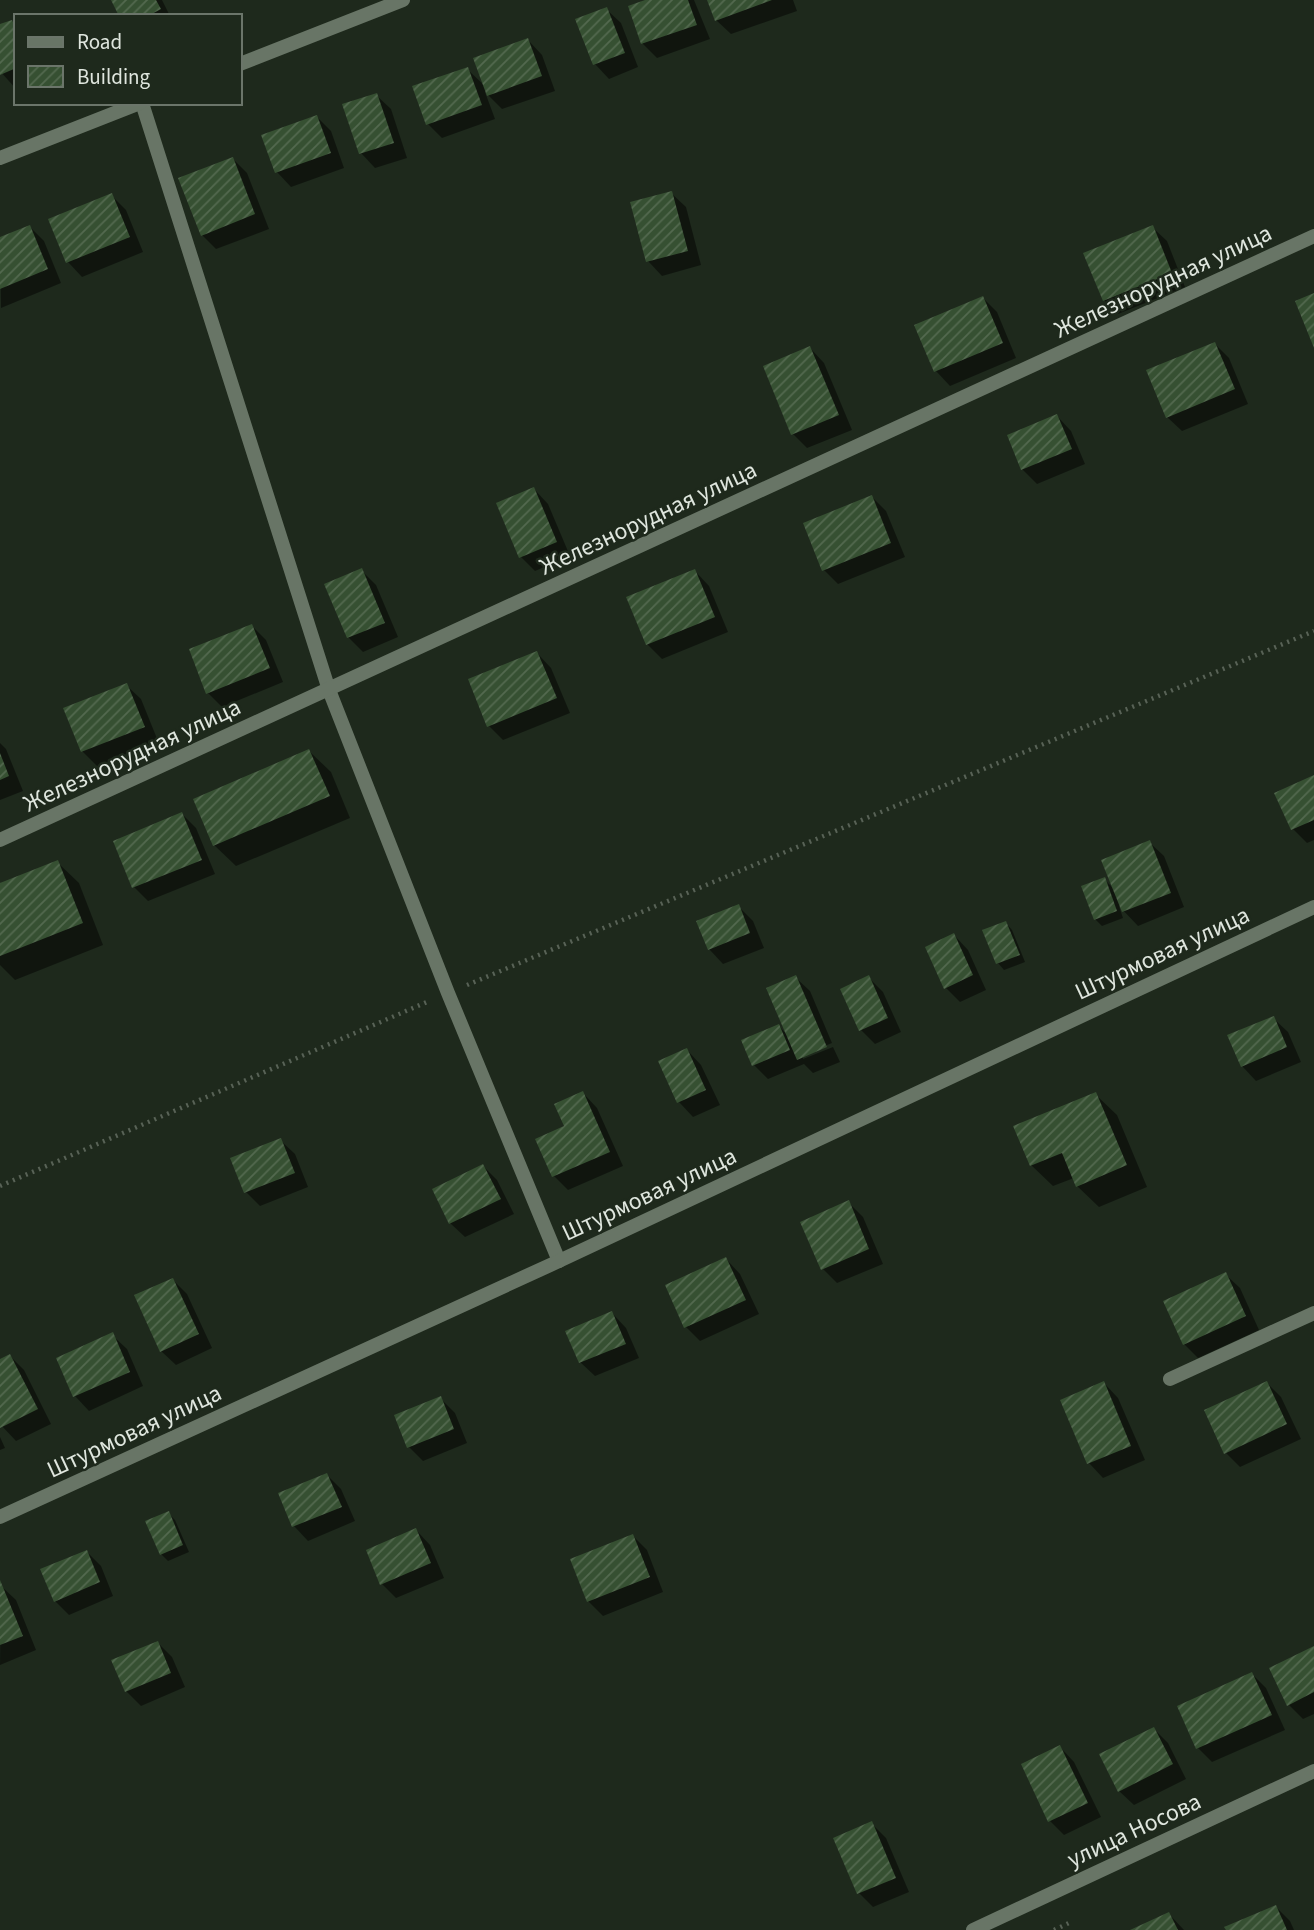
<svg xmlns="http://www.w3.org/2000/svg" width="1314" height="1930" viewBox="0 0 1314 1930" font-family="'Source Sans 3',sans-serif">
<defs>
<pattern id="building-hatch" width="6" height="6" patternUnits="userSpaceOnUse" patternTransform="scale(1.75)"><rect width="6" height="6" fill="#365032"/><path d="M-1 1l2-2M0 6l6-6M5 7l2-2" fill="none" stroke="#53694f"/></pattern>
</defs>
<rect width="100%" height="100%" fill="#1e291c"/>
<g fill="#0007">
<path d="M113,0H162L170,16H121Z"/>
<path d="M651,0H694L710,39L657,58L643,44L630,7Z"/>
<path d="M709,0H793L797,11L731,34L716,20Z"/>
<path d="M606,9L621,23L638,67L609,79L595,64Z"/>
<path d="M11,22L16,26V89L0,71V26Z"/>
<path d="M528,40L542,55L555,91L502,109L485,92L495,119L442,138L428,124L467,69L485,86Z"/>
<path d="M376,95L391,109L407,158L375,168L361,153Z"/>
<path d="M317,117L331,131L344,168L291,187L277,172L264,136Z"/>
<path d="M233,159L247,173L269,229L216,249L202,235Z"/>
<path d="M671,193L686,207L701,265L662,276L648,261Z"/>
<path d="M111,195L126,210L143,252L82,277L68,262Z"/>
<path d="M30,227L44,241L61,283L1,308L0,239Z"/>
<path d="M1152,227L1167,241L1185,287L1118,314L1104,300Z"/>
<path d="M983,298L997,312L1016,358L950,386L936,371L916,326Z"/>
<path d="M1215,344L1229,358L1248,404L1182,431L1167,417Z"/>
<path d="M810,348L824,363L852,430L807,448L793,434Z"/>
<path d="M1057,416L1071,431L1085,464L1037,484L1022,469Z"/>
<path d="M534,489L548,504L570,556L535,571L521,557Z"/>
<path d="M872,497L886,511L905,557L838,584L824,570Z"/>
<path d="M361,570L376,585L398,637L363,652L348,637Z"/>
<path d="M695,571L709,586L728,632L662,659L647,644Z"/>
<path d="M252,626L266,640L283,682L222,707L208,693Z"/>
<path d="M537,653L551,668L570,713L503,740L489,726Z"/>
<path d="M126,685L141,699L158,741L97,766L82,751L65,709Z"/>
<path d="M0,743L6,749L23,791L0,800Z"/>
<path d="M309,751L331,772L350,818L236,866L214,845Z"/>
<path d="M1314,777V840L1307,843L1293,829Z"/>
<path d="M182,814L196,828L215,874L148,901L134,887Z"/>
<path d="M1149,842L1164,856L1184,907L1138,926L1119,906L1123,918L1102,926L1095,919L1104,879L1115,890Z"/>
<path d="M57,862L79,883L103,945L15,980L0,965V885Z"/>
<path d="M738,906L753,921L764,948L723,964L709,949Z"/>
<path d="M1006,923L1012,930L1025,962L1004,970L998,963Z"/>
<path d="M954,935L968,950L986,990L960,1002L946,988Z"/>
<path d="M795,977L810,991L832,1043L803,1055V1059L833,1047L840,1062L813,1073L804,1064L768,1079L754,1065L779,1026L789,1037Z"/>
<path d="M868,977L883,992L901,1032L875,1044L860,1029Z"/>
<path d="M1273,1018L1288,1032L1301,1062L1256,1081L1242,1066Z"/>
<path d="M687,1050L701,1065L720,1105L693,1117L679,1102Z"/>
<path d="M583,1093L597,1108L623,1166L568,1190L554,1176L566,1127Z"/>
<path d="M1095,1094L1117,1115L1147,1187L1099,1207L1077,1186L1074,1178L1053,1186L1031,1165Z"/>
<path d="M280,1140L295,1154L308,1187L260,1206L246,1192Z"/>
<path d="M483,1166L497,1180L514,1214L465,1237L450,1223Z"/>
<path d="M848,1202L863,1217L883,1264L837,1283L823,1269Z"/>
<path d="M726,1259L740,1274L759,1314L700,1341L686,1327Z"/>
<path d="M1225,1274L1240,1288L1259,1330L1198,1358L1184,1344Z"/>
<path d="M173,1280L187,1294L212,1348L176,1365L161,1351Z"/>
<path d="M612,1313L626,1328L639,1358L595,1376L580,1362Z"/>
<path d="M112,1335L127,1349L143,1386L89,1411L75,1396L58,1359Z"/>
<path d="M10,1356L24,1370L51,1424L16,1441L0,1424V1361Z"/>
<path d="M1104,1383L1118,1398L1145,1460L1103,1478L1089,1463Z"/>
<path d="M1267,1383L1281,1397L1301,1439L1240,1467L1226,1453Z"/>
<path d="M440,1398L455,1413L467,1443L423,1461L409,1447Z"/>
<path d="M0,1437L5,1448L0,1450Z"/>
<path d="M327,1475L341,1489L355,1521L308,1541L294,1526Z"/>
<path d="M168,1513L175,1520L189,1552L168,1561L161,1554Z"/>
<path d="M416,1530L430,1545L444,1578L396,1598L382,1584Z"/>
<path d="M633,1536L647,1550L663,1592L603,1616L588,1601Z"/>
<path d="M87,1552L101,1566L113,1596L69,1615L55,1601Z"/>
<path d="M1,1586L16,1600L36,1650L0,1665Z"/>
<path d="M158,1643L172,1657L185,1687L141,1706L126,1691Z"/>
<path d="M1314,1648V1714L1303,1719L1289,1705Z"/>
<path d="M1252,1674L1266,1688L1285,1730L1212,1762L1198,1748Z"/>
<path d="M1154,1729L1168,1743L1186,1779L1134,1805L1119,1791Z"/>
<path d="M1060,1747L1074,1762L1101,1817L1064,1835L1050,1821Z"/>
<path d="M871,1823L886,1838L909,1892L873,1907L859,1893Z"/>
<path d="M1276,1907L1290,1921L1294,1930H1228Z"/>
<path d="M1169,1914L1184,1930H1134Z"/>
</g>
<g fill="url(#building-hatch)">
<path d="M111,0H156L161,9L148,16H119Z"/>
<path d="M645,0H688L697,25L641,44L628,6Z"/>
<path d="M707,0H772L715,21Z"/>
<path d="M607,7L625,53L593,65L575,19Z"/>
<path d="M12,20L16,29V68L0,75V24Z"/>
<path d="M528,38L542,76L487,96L473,58Z"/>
<path d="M468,67L482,105L426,125L412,86Z"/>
<path d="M377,93L394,143L359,154L342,104Z"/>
<path d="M317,115L331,153L275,173L261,135Z"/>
<path d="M233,157L255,214L201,236L178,178Z"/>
<path d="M672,191L688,251L646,262L630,202Z"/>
<path d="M112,193L130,237L66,263L48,219Z"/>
<path d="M30,225L48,269L0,289V237Z"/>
<path d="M1153,225L1172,273L1103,301L1083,253Z"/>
<path d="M1314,293V348L1295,301Z"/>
<path d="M983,296L1003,343L934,372L914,325Z"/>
<path d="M1215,342L1235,389L1166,418L1146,370Z"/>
<path d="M810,346L839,415L791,435L763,366Z"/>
<path d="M1057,414L1072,449L1021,470L1007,435Z"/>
<path d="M534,487L557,542L519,558L496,503Z"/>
<path d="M872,495L891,543L822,571L803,523Z"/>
<path d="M362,568L385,623L347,638L324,584Z"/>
<path d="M695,569L715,617L646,645L626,597Z"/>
<path d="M252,624L270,668L206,694L189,649Z"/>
<path d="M537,651L557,698L487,727L468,679Z"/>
<path d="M127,683L145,727L81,752L63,708Z"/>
<path d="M309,749L330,796L213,846L193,799Z"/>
<path d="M0,753L9,776L0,780Z"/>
<path d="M1314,775V820L1291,830L1274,793Z"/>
<path d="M182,812L202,860L132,888L113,841Z"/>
<path d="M1150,840L1171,893L1122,912L1101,860Z"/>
<path d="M58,860L83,923L0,956V883Z"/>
<path d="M1105,877L1117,911L1094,920L1081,886Z"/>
<path d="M739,904L750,933L708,950L696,921Z"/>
<path d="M1006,921L1020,955L996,964L982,930Z"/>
<path d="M954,933L973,975L944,989L925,947Z"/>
<path d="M796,975L827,1047L797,1060L766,988Z"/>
<path d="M869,975L888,1018L859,1031L840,989Z"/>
<path d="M1274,1016L1287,1047L1241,1067L1227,1035Z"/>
<path d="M779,1024L790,1050L752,1066L741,1040Z"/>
<path d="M687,1048L706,1090L677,1103L658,1061Z"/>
<path d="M583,1091L610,1152L552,1177L535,1139L564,1126L554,1104Z"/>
<path d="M1096,1092L1127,1165L1076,1187L1062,1153L1030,1166L1013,1126Z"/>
<path d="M281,1138L295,1173L244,1193L230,1158Z"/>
<path d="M483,1164L501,1199L449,1224L432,1189Z"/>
<path d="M849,1200L869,1249L821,1270L800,1222Z"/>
<path d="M726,1257L746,1300L684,1328L665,1285Z"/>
<path d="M1226,1272L1246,1316L1183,1345L1163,1301Z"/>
<path d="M173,1278L199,1334L160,1352L134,1295Z"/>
<path d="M612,1311L626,1344L579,1363L565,1331Z"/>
<path d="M113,1332L130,1372L73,1397L56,1358Z"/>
<path d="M10,1354L38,1409L0,1428V1359Z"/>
<path d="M1104,1381L1131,1446L1087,1464L1060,1400Z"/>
<path d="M1267,1381L1287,1424L1224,1454L1204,1410Z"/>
<path d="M441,1396L454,1429L407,1448L394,1415Z"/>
<path d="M327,1473L342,1507L292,1527L278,1493Z"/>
<path d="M169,1511L183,1545L160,1555L145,1521Z"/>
<path d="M416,1528L431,1563L380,1585L366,1550Z"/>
<path d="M633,1534L650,1577L587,1602L570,1559Z"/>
<path d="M87,1550L100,1582L54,1602L40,1569Z"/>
<path d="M0,1580L23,1636L0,1645Z"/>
<path d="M158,1641L171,1673L125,1692L111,1660Z"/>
<path d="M1314,1646V1692L1287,1706L1269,1668Z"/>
<path d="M1252,1672L1272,1715L1196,1749L1177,1706Z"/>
<path d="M1154,1727L1173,1764L1118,1792L1099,1754Z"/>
<path d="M1060,1745L1088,1803L1048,1822L1021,1764Z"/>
<path d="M872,1821L896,1878L857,1894L833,1838Z"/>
<path d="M1276,1905L1287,1930H1226L1224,1927Z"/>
<path d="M1169,1912L1178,1930H1130Z"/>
</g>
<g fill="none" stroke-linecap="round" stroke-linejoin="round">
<g stroke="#586256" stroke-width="4.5" stroke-dasharray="2 5" stroke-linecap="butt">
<path d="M467,985L1314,631"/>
<path d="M0,1186L427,1002"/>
<path d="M1054,1930L1071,1922"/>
</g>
<g stroke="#687566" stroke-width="14">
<path d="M240,64L403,0"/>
<path d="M142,103L329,690L448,993L559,1261"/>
<path d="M0,158L140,103"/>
<path d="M0,840L1314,236"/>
<path d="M1170,1379L1314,1313"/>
<path d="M0,1517L559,1261L1314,907"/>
<path d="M973,1930L1314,1771"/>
</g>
</g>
<g text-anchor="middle" stroke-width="5" stroke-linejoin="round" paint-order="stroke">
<g font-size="24" fill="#dfe6de" stroke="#1e291c">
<text transform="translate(1163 281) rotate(-25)" y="8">Железнорудная улица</text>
<text transform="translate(648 518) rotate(-25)" y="8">Железнорудная улица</text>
<text transform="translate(132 755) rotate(-25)" y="8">Железнорудная улица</text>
<text transform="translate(1162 953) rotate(-25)" y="8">Штурмовая улица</text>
<text transform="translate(649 1194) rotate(-25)" y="8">Штурмовая улица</text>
<text transform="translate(134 1431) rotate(-25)" y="8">Штурмовая улица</text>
<text transform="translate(1134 1830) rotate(-25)" y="8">улица Носова</text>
</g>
</g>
<rect x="14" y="14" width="228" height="91" fill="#1e291c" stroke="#6b756a" stroke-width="2"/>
<rect x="28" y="37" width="35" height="10" fill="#687566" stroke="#6b756a" stroke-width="2"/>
<text x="77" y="49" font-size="21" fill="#dfe6de">Road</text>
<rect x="28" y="66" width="35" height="21" fill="url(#building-hatch)" stroke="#6b756a" stroke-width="2"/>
<text x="77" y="84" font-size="21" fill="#dfe6de">Building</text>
</svg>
